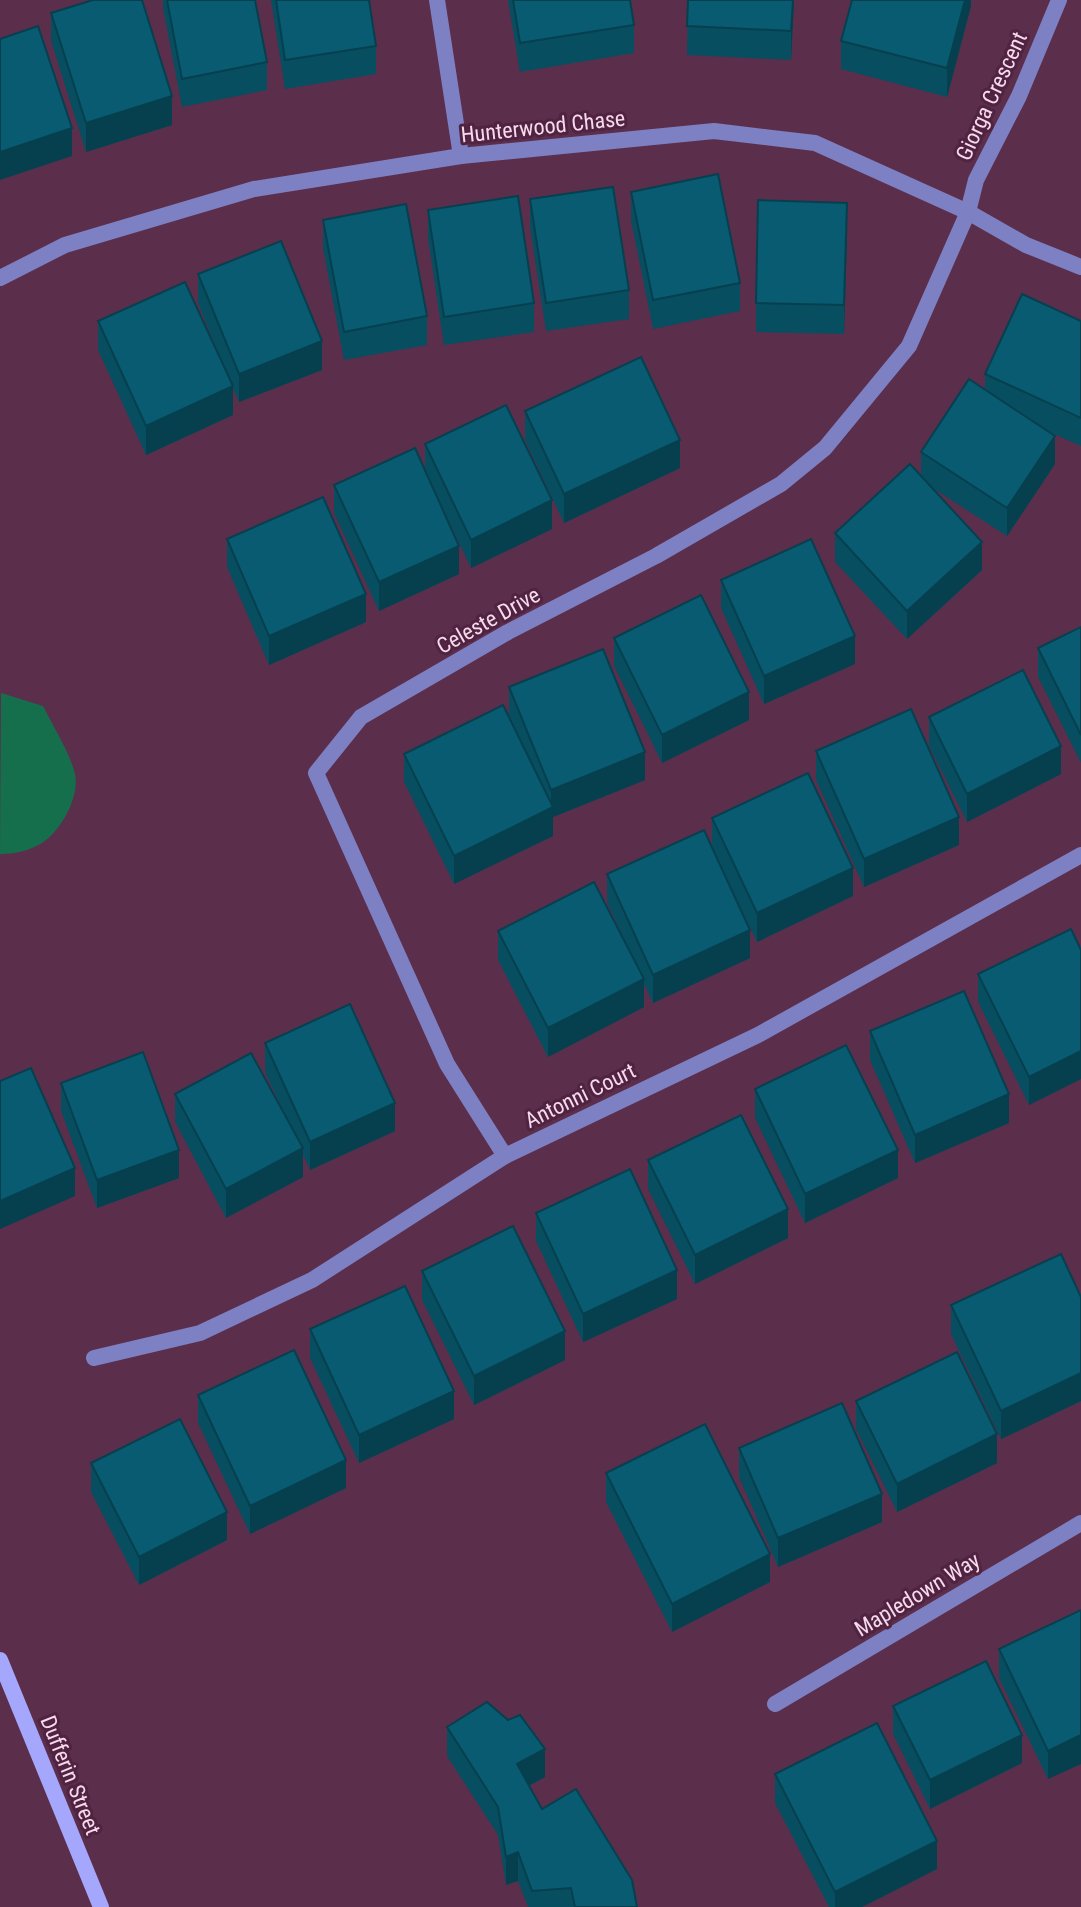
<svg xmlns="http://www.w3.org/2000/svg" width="1081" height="1907" viewBox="0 0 1081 1907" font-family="'Roboto Condensed',sans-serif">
<rect width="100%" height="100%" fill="#5b2e4b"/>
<path fill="#166f4c" d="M1,693L43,706C53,726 70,753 75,774C80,796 61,831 42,843C29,851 14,854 0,854Z"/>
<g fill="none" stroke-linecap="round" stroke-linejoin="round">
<g stroke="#7e80c4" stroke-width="16">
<path d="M437,0L461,156"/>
<path d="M0,278L65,245L254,189L461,156L714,131L815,143L968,212L1026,245L1081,267"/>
<path d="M505,1156L447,1064L316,773L361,717L508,632L656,556L781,484L825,448L909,346L968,212L976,180L1019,96L1059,0"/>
<path d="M94,1358L200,1333L312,1280L505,1156L758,1035L1081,855"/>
<path d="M775,1704L1081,1523"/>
</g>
<path stroke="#a4a7fc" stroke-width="16" d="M0,1660L101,1907"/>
</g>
<g fill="#084e61">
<path d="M163,0H255L267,62V90L182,107L163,8Z"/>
<path d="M271,0H369L376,46V74L285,89Z"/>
<path d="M508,0H630L634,25V53L520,72Z"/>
<path d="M688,0H794L791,60L687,55Z"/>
<path d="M965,0H971V6L947,97L841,69V41Z"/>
<path d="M51,13L172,125L86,152L51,41Z"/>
<path d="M631,192L740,283V311L653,329L631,220Z"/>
<path d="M530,199L629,290V319L546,331L530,227Z"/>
<path d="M428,210L534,303V332L444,345L428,238Z"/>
<path d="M323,220L427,316V345L344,360L323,248Z"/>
<path d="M847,231L844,334L756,332V303Z"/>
<path d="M198,274L322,370L239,402L233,388V415L146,455L98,350V321L227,375L198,303Z"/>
<path d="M1081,321V446L1047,431L1055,464L1007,536L931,487L982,570L907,639L835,562V533L921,476V452L985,390V374Z"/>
<path d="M525,411L680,468L564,523L525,440Z"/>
<path d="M425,444L552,529L471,568L432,486L459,574L379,611L334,513V485L425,472Z"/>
<path d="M227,539L366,622L269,665L227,567Z"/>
<path d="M721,580L855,664L764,704L721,608Z"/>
<path d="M1081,627V763L1038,677V648Z"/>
<path d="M614,638L749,720L662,763L614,666Z"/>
<path d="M509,687L645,780L553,817V836L454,884L404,782V754L514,727L509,716Z"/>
<path d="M929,717L1061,774L967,822L929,746Z"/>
<path d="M816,751L959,845L864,887L816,780Z"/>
<path d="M712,818L853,896L757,942L715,854L750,958L653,1003L644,984V1007L548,1057L498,960V931L623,937L607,902V874L712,847Z"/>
<path d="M1081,950V1079L1029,1105L978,1002V974Z"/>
<path d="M870,1031L1009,1123L915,1163L870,1060Z"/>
<path d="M265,1043L395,1131L310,1170L303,1154V1177L226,1218L175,1122V1094L287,1119L265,1072Z"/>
<path d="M61,1083L179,1178L97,1208L61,1111Z"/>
<path d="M755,1089L898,1178L805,1223L755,1118Z"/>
<path d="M648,1160L788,1238L695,1284L648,1189Z"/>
<path d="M536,1213L677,1299L583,1342L536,1241Z"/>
<path d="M422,1271L565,1360L474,1405L422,1300Z"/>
<path d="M1081,1297V1401L1001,1439L951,1334V1305Z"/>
<path d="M310,1329L454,1419L359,1463L310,1358Z"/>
<path d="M198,1395L346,1488L250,1534L198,1423Z"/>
<path d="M856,1401L997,1463L897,1512L856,1429Z"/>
<path d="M739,1448L882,1522L778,1567L739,1477Z"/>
<path d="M91,1463L227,1540L139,1585L91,1492Z"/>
<path d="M606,1473L770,1582L672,1632L606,1502Z"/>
<path d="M1081,1610L1048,1779L999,1678V1649Z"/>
<path d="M893,1706L1022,1763L930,1809L893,1734Z"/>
<path d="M447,1727L545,1777L529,1786L542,1809L637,1907H528L518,1881L506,1885L498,1835L447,1756Z"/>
<path d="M775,1774L937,1869L862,1907H829L775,1803Z"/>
</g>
<g fill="#06404f">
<path d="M793,0H794L791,60V31Z"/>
<path d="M965,0H971V6L947,97V68Z"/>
<path d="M172,96V125L86,152V123Z"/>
<path d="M72,128V156L0,180V152Z"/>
<path d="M847,203V231L844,334V305Z"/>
<path d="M322,341V370L239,402V374Z"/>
<path d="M233,386V415L146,455V426Z"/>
<path d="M1055,436V464L1007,536V508Z"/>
<path d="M680,440V468L564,523V494Z"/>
<path d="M552,500V529L471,568V540Z"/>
<path d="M982,542V570L907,639V611Z"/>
<path d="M459,546V574L379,611V582Z"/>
<path d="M366,594V622L269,665V636Z"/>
<path d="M855,636V664L764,704V676Z"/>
<path d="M749,692V720L662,763V735Z"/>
<path d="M1061,746V774L967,822V794Z"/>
<path d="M645,752V780L553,817V836L454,884V856L551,808V790Z"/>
<path d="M959,817V845L864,887V859Z"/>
<path d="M853,868V896L757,942V913Z"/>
<path d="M750,930V958L653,1003V975Z"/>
<path d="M644,979V1007L548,1057V1028Z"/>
<path d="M1081,1051V1079L1029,1105V1077Z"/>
<path d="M1009,1094V1123L915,1163V1135Z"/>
<path d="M395,1103V1131L310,1170V1142Z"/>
<path d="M303,1148V1177L226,1218V1189Z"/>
<path d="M179,1150V1178L97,1208V1180Z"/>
<path d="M898,1150V1178L805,1223V1194Z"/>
<path d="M75,1168V1196L0,1229V1201Z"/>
<path d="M788,1209V1238L695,1284V1255Z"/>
<path d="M677,1270V1299L583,1342V1314Z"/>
<path d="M565,1331V1360L474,1405V1376Z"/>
<path d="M1081,1373V1401L1001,1439V1411Z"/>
<path d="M454,1391V1419L359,1463V1435Z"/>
<path d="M997,1434V1463L897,1512V1484Z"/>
<path d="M346,1460V1488L250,1534V1506Z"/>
<path d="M882,1494V1522L778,1567V1538Z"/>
<path d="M227,1512V1540L139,1585V1557Z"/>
<path d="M770,1554V1582L672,1632V1604Z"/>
<path d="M1022,1735V1763L930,1809V1780Z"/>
<path d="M1081,1735V1764L1048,1779V1751Z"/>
<path d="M545,1749V1777L517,1792V1764Z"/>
<path d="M937,1841V1869L862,1907H835V1892Z"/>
<path d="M518,1852V1881L506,1885V1857Z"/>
</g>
<g fill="#095b71" stroke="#06404f" stroke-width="2">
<path d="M93,0H142L172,96L86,123L51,13Z"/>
<path d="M167,0H255L267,62L182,79Z"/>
<path d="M276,0H369L376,46L285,60Z"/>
<path d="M513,0H630L634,25L520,43Z"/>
<path d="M688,0H793L791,31L687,26Z"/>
<path d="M852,0H965L947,68L841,41Z"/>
<path d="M38,26L72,128L0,152V39Z"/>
<path d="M718,174L740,283L653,300L631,192Z"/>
<path d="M613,187L629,290L546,303L530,199Z"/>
<path d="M518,196L534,303L444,317L428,210Z"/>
<path d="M758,200L847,203L844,305L756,303Z"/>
<path d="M406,204L427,316L344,332L323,220Z"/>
<path d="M281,241L322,341L239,374L198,274Z"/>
<path d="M185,282L233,386L146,426L98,321Z"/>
<path d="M1022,294L1081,321V418L985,374Z"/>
<path d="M641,357L680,440L564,494L525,411Z"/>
<path d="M969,379L1055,436L1007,508L921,452Z"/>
<path d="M506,405L552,500L471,540L425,444Z"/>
<path d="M415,448L459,546L379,582L334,485Z"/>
<path d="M910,464L982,542L907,611L835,533Z"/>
<path d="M323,497L366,594L269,636L227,539Z"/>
<path d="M811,539L855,636L764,676L721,580Z"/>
<path d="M701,595L749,692L662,735L614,638Z"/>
<path d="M1081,627V735L1038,648Z"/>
<path d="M603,649L645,752L551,790L509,687Z"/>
<path d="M1023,670L1061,746L967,794L929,717Z"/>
<path d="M503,705L553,807L454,856L404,754Z"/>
<path d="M911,709L959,817L864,859L816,751Z"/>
<path d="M808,773L853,868L757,913L712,818Z"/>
<path d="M704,830L750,930L653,975L607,874Z"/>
<path d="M594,882L644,979L548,1028L498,931Z"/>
<path d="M1071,929L1081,950V1051L1029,1077L978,974Z"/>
<path d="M964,991L1009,1094L915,1135L870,1031Z"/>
<path d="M350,1004L395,1103L310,1142L265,1043Z"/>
<path d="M846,1045L898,1150L805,1194L755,1089Z"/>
<path d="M143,1052L179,1150L97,1180L61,1083Z"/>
<path d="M251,1053L303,1148L226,1189L175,1094Z"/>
<path d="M31,1068L75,1168L0,1201V1081Z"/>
<path d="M741,1115L788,1209L695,1255L648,1160Z"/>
<path d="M630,1169L677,1270L583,1314L536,1213Z"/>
<path d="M513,1226L565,1331L474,1376L422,1271Z"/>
<path d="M1061,1254L1081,1297V1373L1001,1411L951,1305Z"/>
<path d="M405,1286L454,1391L359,1435L310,1329Z"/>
<path d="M294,1350L346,1460L250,1506L198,1395Z"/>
<path d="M957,1352L997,1434L897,1484L856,1401Z"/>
<path d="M842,1403L882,1494L778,1538L739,1448Z"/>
<path d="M180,1419L227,1512L139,1557L91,1463Z"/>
<path d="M705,1424L770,1554L672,1604L606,1473Z"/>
<path d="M1081,1610V1735L1048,1751L999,1649Z"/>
<path d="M986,1661L1022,1735L930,1780L893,1706Z"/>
<path d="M487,1702L508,1720L520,1715L545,1749L517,1764L542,1809L576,1789L632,1880L637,1907H575L571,1888L532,1891L518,1852L506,1857L498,1807L447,1727Z"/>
<path d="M877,1723L937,1841L835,1892L775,1774Z"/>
</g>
<g text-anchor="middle" stroke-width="6" stroke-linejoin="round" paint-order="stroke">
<g font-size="22" fill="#f7daeb" stroke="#4f2341">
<text transform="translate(991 96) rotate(-65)" y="8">Giorga Crescent</text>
<text transform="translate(543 126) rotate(-6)" y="8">Hunterwood Chase</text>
<text transform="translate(488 620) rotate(-29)" y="8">Celeste Drive</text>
<text transform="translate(580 1095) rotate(-26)" y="8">Antonni Court</text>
<text transform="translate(917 1594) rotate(-31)" y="8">Mapledown Way</text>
<text transform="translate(71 1775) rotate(68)" y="8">Dufferin Street</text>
</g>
</g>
</svg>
